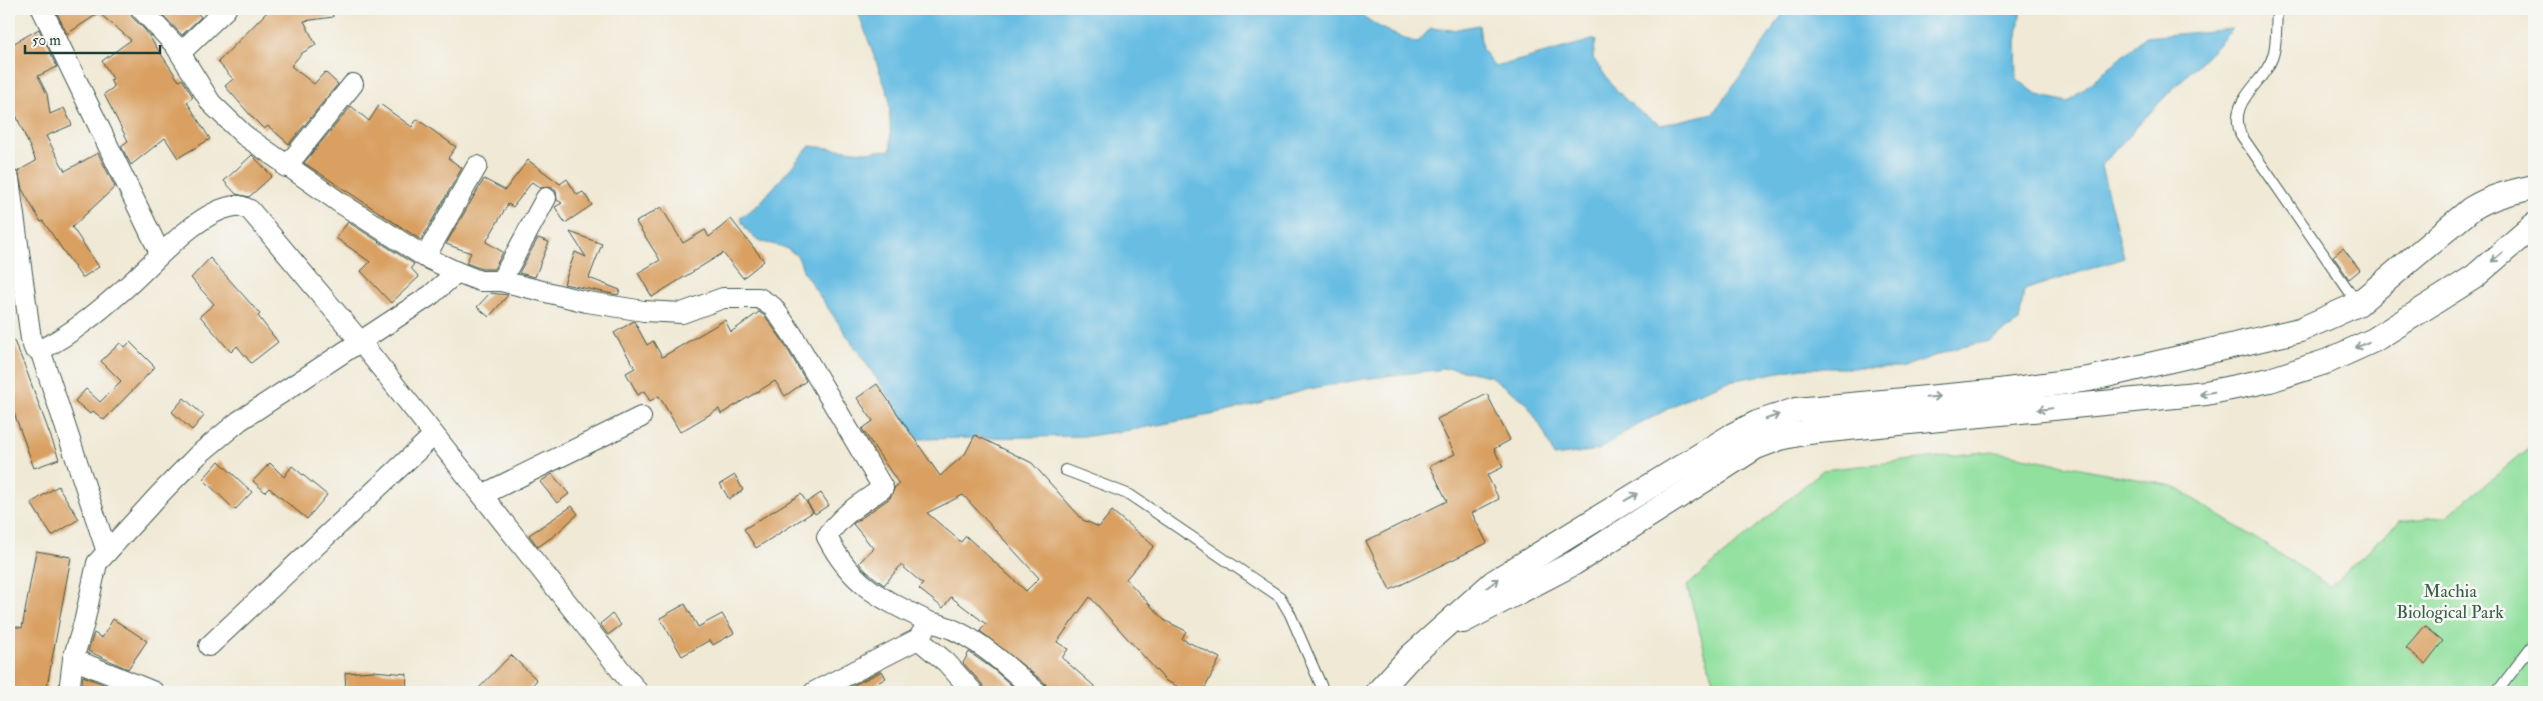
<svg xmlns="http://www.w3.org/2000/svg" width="2543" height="701" viewBox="0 0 2543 701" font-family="'IM FELL Double Pica',serif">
<rect width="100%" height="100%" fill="#f6f6f2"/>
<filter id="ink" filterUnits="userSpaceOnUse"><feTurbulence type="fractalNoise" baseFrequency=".02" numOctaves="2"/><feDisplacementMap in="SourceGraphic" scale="10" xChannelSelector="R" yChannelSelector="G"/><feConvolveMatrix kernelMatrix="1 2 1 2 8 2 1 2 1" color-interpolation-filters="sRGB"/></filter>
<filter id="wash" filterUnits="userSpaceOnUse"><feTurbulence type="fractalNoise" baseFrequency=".0096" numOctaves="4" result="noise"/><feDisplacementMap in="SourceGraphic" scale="20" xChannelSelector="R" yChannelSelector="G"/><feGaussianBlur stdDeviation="1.12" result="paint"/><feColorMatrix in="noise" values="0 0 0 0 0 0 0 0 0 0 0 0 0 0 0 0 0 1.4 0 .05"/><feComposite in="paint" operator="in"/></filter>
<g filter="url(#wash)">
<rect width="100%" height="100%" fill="#f0e9d5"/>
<path fill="#91e09e" stroke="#588e69" d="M2534,444V692H1716L1687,586L1823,470L1992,451L2173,486L2330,586L2400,521L2447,516Z"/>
<path fill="#67bde3" stroke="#437d8c" d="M857,9H1356C1372,26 1396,36 1417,43L1431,28L1452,30L1479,25L1482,49L1495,67L1596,39L1593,58C1615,90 1626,105 1661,125L1713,113L1755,56L1786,9H2021L2016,42L2017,79L2038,95L2068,102L2145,37L2233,29L2157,105L2101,166L2124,258L2024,290L2019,322L1989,341L1957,348L1900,368H1803L1729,381L1695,394L1622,434L1599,450L1554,456L1544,432L1526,402L1490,376L1452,368L1363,379L1309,389L1226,412L1137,429L1089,436L918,439L804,273C802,268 800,259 796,255C773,235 758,255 740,218L758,205L810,146L865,152L891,150L889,97Z"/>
<g id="blocks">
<g fill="#d9a062" fill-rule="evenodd">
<path d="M55,9H129L132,17L145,30L179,81L182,79L193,97L187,102L210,139L178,158L165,138L131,165L121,146L128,141L104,94L114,87L110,80L113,79L102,61L131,40L99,13L67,34Z"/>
<path d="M157,9H194L201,17L182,35Z"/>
<path d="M270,9H332L333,17L304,21L316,45L302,53L291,66L314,84L325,72L338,84L289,144L268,126L264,129L252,117L225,86L233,79L218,62Z"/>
<path d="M39,29L57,67L38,76L47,94L50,114L64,108L72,125L46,136L65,171L98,153L115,187L72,227L99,267L82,278L43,221L41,222L22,189L18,171L36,161L9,99V46Z"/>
<path d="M380,104L412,127L417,119L456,147L448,158L462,168L421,240L304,163L351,106L369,121Z"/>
<path d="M252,155L272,176L249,197L236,194L224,181Z"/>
<path d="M528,160L560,184L567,179L577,195L583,192L592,205L565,223L555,207L562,203L557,200L556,191L551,187L540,188L532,182L513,207L508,204L486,242L503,252L494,269H482L466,263L471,253L446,244L484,179L505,190Z"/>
<path d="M661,207L683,243L705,230L709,237L731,219L764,261L743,278L723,253L652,297L638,273L660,260L636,222Z"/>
<path d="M348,222L414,264L411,268L419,277L391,303L361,271L370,262L336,238Z"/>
<path d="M570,232L602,244L589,278L620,290L618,295L564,284L575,252L586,257Z"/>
<path d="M538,238L549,242L535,277L519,273Z"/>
<path d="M2343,248L2360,270L2349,279L2333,256Z"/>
<path d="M210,258L260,314L258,316L278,342L251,363L237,346L231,352L200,316L214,304L191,278Z"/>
<path d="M490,293L508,295L489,317L477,307Z"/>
<path d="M759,312L765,316L782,340L806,381L785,396L775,381L721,414L719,409L680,432L659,396L650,401L644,391L638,395L626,373L635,368L614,333L634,321L647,345L653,341L662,357L725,320L731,332Z"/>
<path d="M9,330L24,364L59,459L34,468L9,399Z"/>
<path d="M130,342L155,367L104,420L93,411L90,414L75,401L86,389L100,402L121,381L101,361L120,343L125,347Z"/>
<path d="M877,384L940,476L965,454L975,435L1032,463L1083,520L1099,527L1112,511L1154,546L1126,579L1164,620L1186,631L1182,639L1220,658L1203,692H1190L1166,681L1090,597L1057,642L1068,649L1062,658L1101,692H1049L1045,683L980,631L986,624L951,597L943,608L919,589L923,584L901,565L884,585L866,571L859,563L873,548L853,524L890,498L895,487L899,484L862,429L873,421L857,398ZM963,495L1039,578L1026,591L966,536L961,542L927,513Z"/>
<path d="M1487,394L1510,440L1494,449L1503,467L1487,475L1499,499L1472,513L1487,543L1390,590L1366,541L1447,501L1430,466L1455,454L1437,419Z"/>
<path d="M184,398L204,416L192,430L172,412Z"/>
<path d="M219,461L252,492L235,510L203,479Z"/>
<path d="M270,463L284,477L292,466L327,495L307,519L269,488L265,492L253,481Z"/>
<path d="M552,474L569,494L557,503L540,482Z"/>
<path d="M735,475L743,490L729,499L720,484Z"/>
<path d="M58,486L79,519L52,536L31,503Z"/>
<path d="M821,493L829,505L815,514L807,502Z"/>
<path d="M801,494L813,512L756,548L744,529Z"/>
<path d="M572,506L578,514L555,535L538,547L529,535Z"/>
<path d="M36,551L71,557L46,692H9V625L22,628Z"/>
<path d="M685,604L698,627L722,614L734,633L713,645L710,640L682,656L660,618Z"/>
<path d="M612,614L621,625L608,635L600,624Z"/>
<path d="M113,619L147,641L128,669L88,651L94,633L102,638Z"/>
<path d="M2425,626L2443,641L2425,664L2406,648Z"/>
<path d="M969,652L993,669L1019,692H985L982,684L963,663Z"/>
<path d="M511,655L537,680L526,692H475Z"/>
<path d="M373,671L407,674L406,692H346L345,673Z"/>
<path d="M882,671L886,678L862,692H840Z"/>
<path d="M83,676L115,689L113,692H81Z"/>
</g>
</g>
</g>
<g filter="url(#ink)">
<use href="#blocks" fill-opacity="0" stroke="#3e574c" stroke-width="1"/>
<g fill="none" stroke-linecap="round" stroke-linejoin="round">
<defs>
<g id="service">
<path d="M2277,9C2276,23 2277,38 2274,52C2267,84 2226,98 2241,135L2358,304"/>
<path d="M1065,470L1130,495L1280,597L1290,614L1324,692"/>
<path d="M2497,692L2534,643"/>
</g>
<g id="minor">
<path d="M42,9L160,253"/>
<path d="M180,53L226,9"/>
<path d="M286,167L353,84"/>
<path d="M9,179L31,339L34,348L40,350C73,334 104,307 132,282C157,259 200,210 235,206C240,205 246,208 250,210L359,340L638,692"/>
<path d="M425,257L477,166"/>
<path d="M457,272L480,281H501L587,302L644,311L682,313L723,298H759L773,307L792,334L883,488C862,503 841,514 827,537C853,587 881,598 929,622L918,639L946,662L973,692"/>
<path d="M501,281L546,198"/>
<path d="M40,350L107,552"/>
<path d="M482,495L641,417"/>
<path d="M929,622C970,629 1006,666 1037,692"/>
<path d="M209,646L434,435"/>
<path d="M73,659L154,692"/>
<path d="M69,692L73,659L84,623L97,563L159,495L198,455L239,421L431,295L457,272L425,257L339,202L244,135L211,103L175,45L141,9"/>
<path d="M814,692L918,639"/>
</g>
<g id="tertiary">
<path d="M1463,621L1574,563L1756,447L1780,438L1808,432L2206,393L2270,380L2328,361L2374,340L2474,277L2534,225"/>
<path d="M1378,692L1410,657L1494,582L1733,435L1757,423L1796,410L1992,392L2089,379L2300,330L2358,304L2471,209C2492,196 2511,192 2534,187"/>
</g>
</defs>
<use href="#service" stroke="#3e574c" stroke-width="12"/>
<use href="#minor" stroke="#3e574c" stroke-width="22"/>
<use href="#tertiary" stroke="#3e574c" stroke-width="26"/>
<use href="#service" stroke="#fff" stroke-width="10"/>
<use href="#minor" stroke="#fff" stroke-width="20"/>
<use href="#tertiary" stroke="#fff" stroke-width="24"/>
</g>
<defs><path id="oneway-shaft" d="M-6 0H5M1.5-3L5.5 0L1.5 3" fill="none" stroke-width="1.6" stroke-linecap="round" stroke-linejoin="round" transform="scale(1.25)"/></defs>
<g stroke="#8f9e9a">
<use href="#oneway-shaft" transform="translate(2497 257) rotate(139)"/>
<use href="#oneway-shaft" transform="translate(2362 345) rotate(155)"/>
<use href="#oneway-shaft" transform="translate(2207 393) rotate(171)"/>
<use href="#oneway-shaft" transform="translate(1933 397) rotate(-5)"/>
<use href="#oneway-shaft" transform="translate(2045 409) rotate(174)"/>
<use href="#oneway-shaft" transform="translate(1772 417) rotate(-19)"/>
<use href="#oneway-shaft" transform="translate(1631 497) rotate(-31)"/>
<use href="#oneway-shaft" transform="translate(1493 583) rotate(-37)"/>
</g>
</g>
<g text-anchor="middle" stroke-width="5" stroke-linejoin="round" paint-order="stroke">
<g font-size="18" fill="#365e49" stroke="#f6f6f2">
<text x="2450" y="597">Machia<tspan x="2450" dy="21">Biological Park</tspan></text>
</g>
</g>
<rect width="2543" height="701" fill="none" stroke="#f6f6f2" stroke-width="30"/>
<path d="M25 45v8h135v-8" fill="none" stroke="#1f3d34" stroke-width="2.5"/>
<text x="32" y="45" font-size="15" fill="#1f3d34" stroke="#f6f6f2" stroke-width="4" paint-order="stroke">50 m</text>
</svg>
